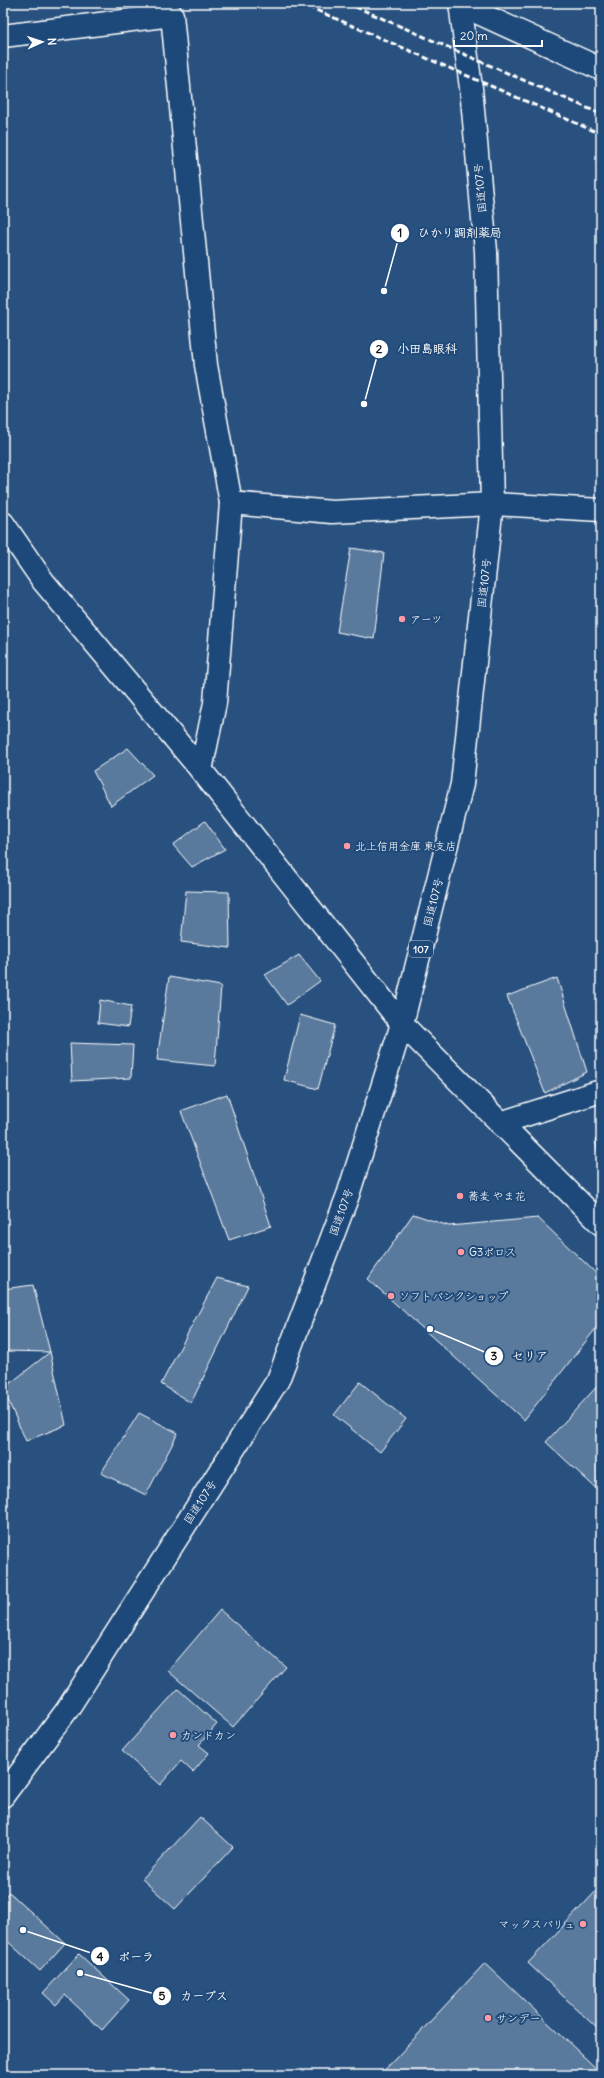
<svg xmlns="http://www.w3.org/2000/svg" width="604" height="2078" viewBox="0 0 604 2078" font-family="Delius,'Klee One',sans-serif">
<rect width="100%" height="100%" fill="#28517f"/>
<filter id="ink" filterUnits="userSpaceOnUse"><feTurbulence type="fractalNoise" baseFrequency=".025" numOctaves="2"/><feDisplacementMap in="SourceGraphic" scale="8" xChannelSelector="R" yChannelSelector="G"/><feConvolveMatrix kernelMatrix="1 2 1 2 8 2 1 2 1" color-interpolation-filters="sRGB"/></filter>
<g filter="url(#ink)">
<g fill="#5a7a9d" stroke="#fff">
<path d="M351,548L384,553L374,639L337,632Z"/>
<path d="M128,748L153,775L111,806L93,771Z"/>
<path d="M205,821L225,849L192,867L173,845Z"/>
<path d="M186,891L229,892L230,948L181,942Z"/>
<path d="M299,955L320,981L287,1005L265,975Z"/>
<path d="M169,977L221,986L215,1066L157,1060Z"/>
<path d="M557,978L587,1072L545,1093L507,996Z"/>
<path d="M100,1000L131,1006L128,1027L98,1023Z"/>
<path d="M300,1015L335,1025L318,1089L284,1080Z"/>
<path d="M70,1043L133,1045L131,1078L72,1081Z"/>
<path d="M227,1094L271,1226L229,1240L181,1111Z"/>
<path d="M601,1138V1165L595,1140Z"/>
<path d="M413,1214L449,1226L538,1218L601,1278V1322L524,1420L368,1279Z"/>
<path d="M217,1278L248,1286L191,1403L161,1384Z"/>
<path d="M33,1285L50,1352L3,1351V1289Z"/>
<path d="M50,1352L66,1425L26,1441L3,1389Z"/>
<path d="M360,1382L406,1419L380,1452L334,1415Z"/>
<path d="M601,1382V1493L546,1442Z"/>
<path d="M139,1413L178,1433L146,1495L101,1473Z"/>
<path d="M220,1610L286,1667L233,1727L168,1671Z"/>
<path d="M178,1689L217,1724L199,1745L209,1753L193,1772L181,1761L160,1785L122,1751Z"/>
<path d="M200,1817L233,1847L175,1909L142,1879Z"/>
<path d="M601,1886V2032L528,1963Z"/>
<path d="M9,1892L65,1943L40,1971L3,1937V1899Z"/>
<path d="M79,1954L129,2000L102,2030L65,1995L56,2005L43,1993Z"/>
<path d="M485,1963L601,2073V2075H380Z"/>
</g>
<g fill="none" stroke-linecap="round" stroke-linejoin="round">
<defs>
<g id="street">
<path d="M461,5L601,69"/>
<path d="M3,36L172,15L206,365L231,503L215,703L201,770"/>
<path d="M231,503L332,512L492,504L601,510"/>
<path d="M3,523L43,581L201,770L402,1024L601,1224"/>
<path d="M500,1123L601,1091"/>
</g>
<path id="highway" d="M3,1796L67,1710L278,1380L348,1195L402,1024L462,784L492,504L486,251L471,88L460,3"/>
</defs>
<use href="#street" stroke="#fff" stroke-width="25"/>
<use href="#highway" stroke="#fff" stroke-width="25"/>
<use href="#street" stroke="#1f4a7a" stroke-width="22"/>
<use href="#highway" stroke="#1f4a7a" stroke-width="22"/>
<g stroke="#fff" stroke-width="3" stroke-dasharray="6 3" stroke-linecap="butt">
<path d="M300,3L601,134"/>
<path d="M347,3L601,114"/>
</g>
</g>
</g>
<g fill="#ff9aa2" stroke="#1f4a7a" stroke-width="1.5">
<circle cx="402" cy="619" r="4"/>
<circle cx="347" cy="846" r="4"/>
<circle cx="460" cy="1196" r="4"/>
<circle cx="461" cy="1252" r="4"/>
<circle cx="391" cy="1296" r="4"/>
<circle cx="173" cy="1735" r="4"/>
<circle cx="583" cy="1924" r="4"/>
<circle cx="488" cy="2018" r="4"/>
</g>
<g text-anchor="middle" stroke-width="4" stroke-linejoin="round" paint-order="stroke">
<rect fill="#1f4a7a" stroke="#bcc9d7" stroke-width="1" x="409" y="941" width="24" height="16" rx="3"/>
<g font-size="10" font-weight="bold" fill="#fff">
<text x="421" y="953">107</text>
</g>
<g font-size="11" fill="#fff" stroke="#1f4a7a">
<text transform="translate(480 188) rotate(-95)" y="4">国道107号</text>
<text transform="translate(484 583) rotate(-84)" y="4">国道107号</text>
<text transform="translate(433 902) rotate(-76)" y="4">国道107号</text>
<text transform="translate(341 1212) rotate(-70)" y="4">国道107号</text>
<text transform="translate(200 1502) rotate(-57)" y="4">国道107号</text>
</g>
<g font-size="11" fill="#fff" stroke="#1f4a7a" text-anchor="start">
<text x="410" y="623">アーツ</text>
<text x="355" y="850">北上信用金庫 東支店</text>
<text x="468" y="1200">蕎麦 やま花</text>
<text x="469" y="1256">G3ポロス</text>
<text x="399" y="1300">ソフトバンクショップ</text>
<text x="181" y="1739">カンドカン</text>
<text x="575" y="1928" text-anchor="end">マックスバリュ</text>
<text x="496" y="2022">サンデー</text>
</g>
</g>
<path fill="none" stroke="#fff" stroke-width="1.5" d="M384 291L400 233M364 404L379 349M430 1329L494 1356M23 1930L100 1956M80 1973L162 1996"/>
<g fill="#fff" stroke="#1f4a7a" stroke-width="1.5">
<circle cx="384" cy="291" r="4"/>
<circle cx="364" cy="404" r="4"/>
<circle cx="430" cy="1329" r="4"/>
<circle cx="23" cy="1930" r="4"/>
<circle cx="80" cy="1973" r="4"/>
<circle cx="400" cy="233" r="10"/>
<circle cx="379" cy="349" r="10"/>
<circle cx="494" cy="1356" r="10"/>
<circle cx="100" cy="1956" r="10"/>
<circle cx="162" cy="1996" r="10"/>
</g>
<g font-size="12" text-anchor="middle" font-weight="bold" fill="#111">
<text x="400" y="237">1</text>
<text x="379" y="353">2</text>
<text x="494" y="1360">3</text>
<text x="100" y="1961">4</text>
<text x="162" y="2000">5</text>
</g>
<g font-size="12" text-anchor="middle" font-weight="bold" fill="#fff" stroke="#1f4a7a" stroke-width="4" stroke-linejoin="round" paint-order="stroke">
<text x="460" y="237">ひかり調剤薬局</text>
<text x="427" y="353">小田島眼科</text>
<text x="530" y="1360">セリア</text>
<text x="136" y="1961">ポーラ</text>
<text x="204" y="2000">カーブス</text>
</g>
<rect width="604" height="2078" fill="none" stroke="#1f4a7a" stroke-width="16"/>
<rect x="8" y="8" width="588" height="2062" fill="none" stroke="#fff" stroke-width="1.5" filter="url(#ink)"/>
<g transform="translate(42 42) rotate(87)" stroke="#1f4a7a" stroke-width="3" paint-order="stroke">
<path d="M0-3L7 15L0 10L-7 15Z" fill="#ffffff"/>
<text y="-6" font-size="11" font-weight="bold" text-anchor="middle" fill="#ffffff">N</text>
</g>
<path d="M454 40v6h88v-6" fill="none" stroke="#ffffff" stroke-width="2"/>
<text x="460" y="40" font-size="12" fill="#ffffff" stroke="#1f4a7a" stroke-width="3" paint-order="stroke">20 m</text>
</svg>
